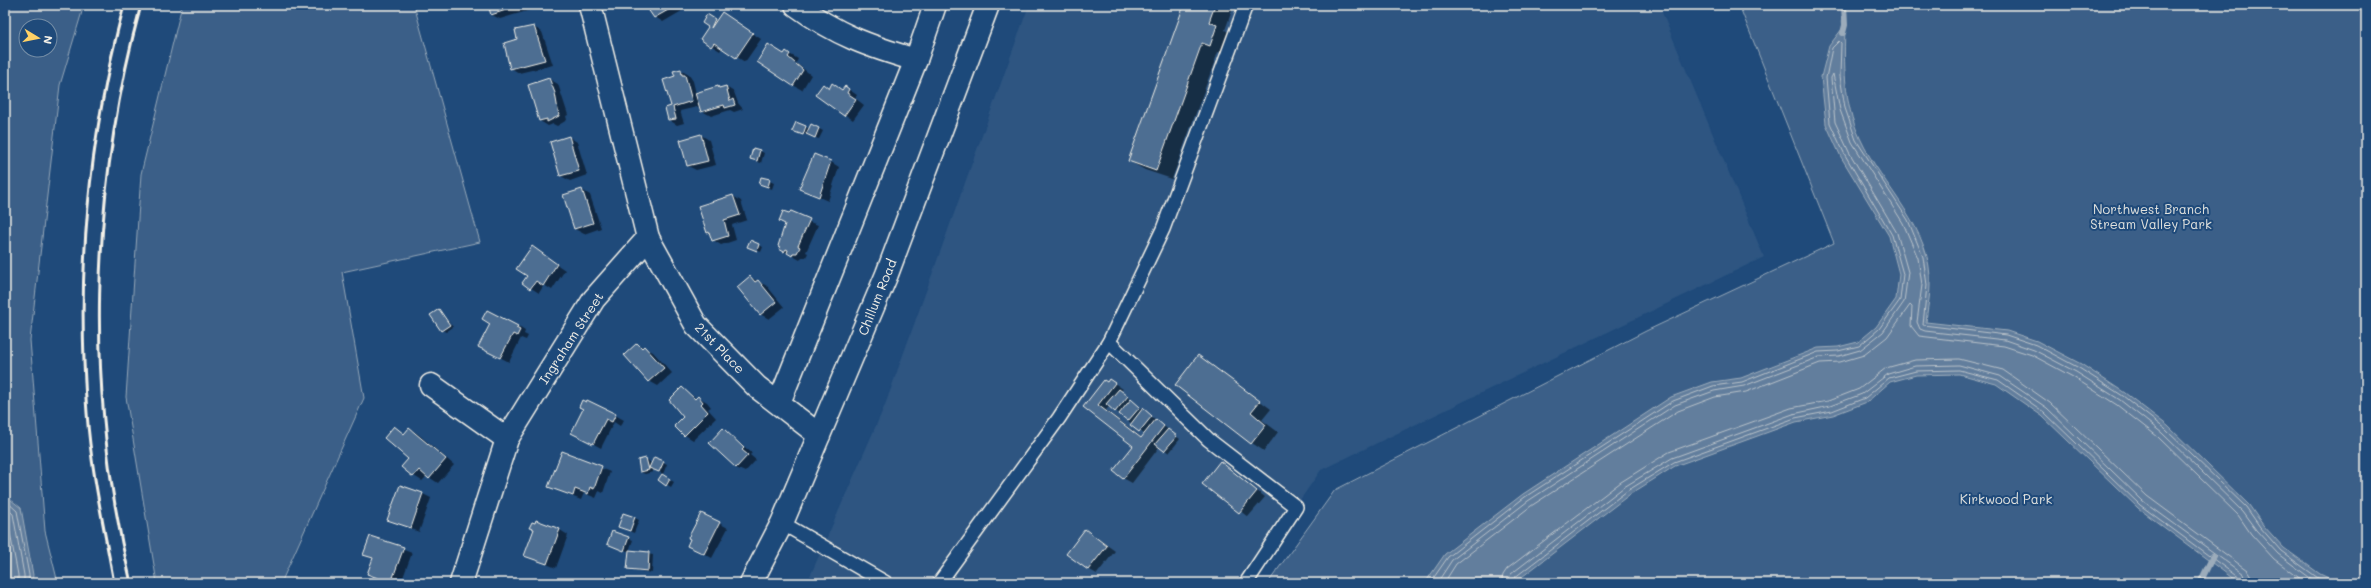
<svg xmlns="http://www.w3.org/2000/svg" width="2371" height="588" viewBox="0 0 2371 588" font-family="Mali,sans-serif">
<rect width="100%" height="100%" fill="#1f4a7a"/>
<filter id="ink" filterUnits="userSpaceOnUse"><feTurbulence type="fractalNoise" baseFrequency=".025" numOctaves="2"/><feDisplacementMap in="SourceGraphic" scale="8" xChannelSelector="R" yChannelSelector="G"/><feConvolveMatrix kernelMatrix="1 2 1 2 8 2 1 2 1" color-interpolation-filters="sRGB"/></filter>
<g filter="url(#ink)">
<path fill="#2d5581" d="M1029,5H1659L1764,257L1321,470L1242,583H807L885,405Z"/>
<g fill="#3a5f88" stroke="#97a8b8" fill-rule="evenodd">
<path d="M5,5H84L60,85L30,340L45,531L58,583H5ZM26,26H50V50H26Z"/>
<path d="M182,5H414L480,242L342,272L364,398L281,583H157L126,397L141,174Z"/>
<path d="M1739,5H2366V583H1268L1335,490L1646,331L1834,243Z"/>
</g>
<g fill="#627e9d" stroke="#9cacbb">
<path d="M1845,25C1844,64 1843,102 1860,138C1882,187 1933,228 1930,286C1930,298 1927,310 1926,322L2007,331L2037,341L2081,364L2125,393L2168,426L2249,505L2263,525L2284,548L2320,574L2339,583H2239L2138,508L2042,416L1996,384L1959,374L1916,375L1890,382L1867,402L1833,415L1796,422L1675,466L1629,495L1514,583H1425L1445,554L1523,494L1671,397L1712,382L1741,378L1818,348L1838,347L1858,342L1876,327L1896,299L1899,274L1889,236L1841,157L1826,124L1821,77L1829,46Z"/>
<path d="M5,495L21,508L33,575L32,583H5Z"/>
</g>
<g fill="#0007" fill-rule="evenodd">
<path d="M489,5H536L537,8L500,19L492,15Z"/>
<path d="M646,5H692L663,22L655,17Z"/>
<path d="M1185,5H1234L1225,30L1233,35L1226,54L1218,52L1172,179L1145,170L1129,161Z"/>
<path d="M722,13L761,39L745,62L722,48L720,51L712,46L708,16L716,21Z"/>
<path d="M534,27L542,32L553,65L519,73L511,68L519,40Z"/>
<path d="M786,52L798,59L796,63L811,75L802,90L793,85L784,55Z"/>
<path d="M680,70L689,75L693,81L696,94L726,87L734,92L738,103L743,109L734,112L730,110L711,116L702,111L701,106L680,111L684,123L677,125L669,120L676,77Z"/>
<path d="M549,79L558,84L568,115L566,116L567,120L557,126L553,124L548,126L540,121Z"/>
<path d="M845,87L857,95L855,98L864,105L853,120L816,95L829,89L843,91Z"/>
<path d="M797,123L810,129L812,125L823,131L819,139L794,131Z"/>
<path d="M701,135L709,140L716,165L696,170L688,166Z"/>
<path d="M569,137L577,142L587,175L570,181L561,176L551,142Z"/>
<path d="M760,151L764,153L761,163L751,159Z"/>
<path d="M831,162L839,167L828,201L800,189Z"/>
<path d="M762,178L774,183L772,189L760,184Z"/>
<path d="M582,190L590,195L601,228L584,234L575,229L565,195Z"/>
<path d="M733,196L741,201L747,220L732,225L736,240L721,245L713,240L708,232Z"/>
<path d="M790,215L818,225L806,252L808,253L806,257H802L800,260L780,249Z"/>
<path d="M751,241L763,247L761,252L752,248Z"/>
<path d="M540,253L565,270L552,290L544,285L539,293L523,283Z"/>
<path d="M750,277L767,286L784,307L769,319L760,314Z"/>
<path d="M439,310L453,327L446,332L442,330Z"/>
<path d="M517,326L525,331L524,334L528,336L526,340L521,338L509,362L488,351Z"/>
<path d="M637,344L653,352L672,373L658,386L649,381Z"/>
<path d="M1199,356L1271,409L1262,420L1278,432L1264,451L1252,443L1176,385Z"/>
<path d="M1110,380L1123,389L1121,391L1131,400L1180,439L1169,453L1160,446L1132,483L1123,478L1134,446L1085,407ZM1110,406L1144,434L1142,438L1106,410Z"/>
<path d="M682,388L697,399L698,397L707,402L711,407L708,409L716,418L693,440L685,435Z"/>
<path d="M615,415L624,420L620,426L614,422L601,448L572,432Z"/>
<path d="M394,427L405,434L410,429L418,434L454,465L438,483L427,476L422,481L414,476L409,459Z"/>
<path d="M723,430L752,453L750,455L756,460L745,472L736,468L710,443Z"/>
<path d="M562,452L610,472L603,493L599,491L596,498L584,493L581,500L549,487Z"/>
<path d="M646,459L650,462L651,466L663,462L667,464L663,474L652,468L653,472L645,474L641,472Z"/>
<path d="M1220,463L1265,497L1248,517L1204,483Z"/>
<path d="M662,475L674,482L671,487L659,480Z"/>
<path d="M423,494L431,498L419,532L389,519Z"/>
<path d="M702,514L728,528L712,558L697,550Z"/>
<path d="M635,518L639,520L634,533L619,527Z"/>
<path d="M531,528L560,530L568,535L556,568L525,555L535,530Z"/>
<path d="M1086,530L1115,551L1097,574L1088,569Z"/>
<path d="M613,532L633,540L629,551L653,555L652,573L628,569L630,552L608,544Z"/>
<path d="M371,538L412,553L401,583H390L369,574L374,560L365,554Z"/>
</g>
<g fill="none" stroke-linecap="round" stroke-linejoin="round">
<g stroke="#bac3ca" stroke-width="1">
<path d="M5,500L17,511L29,575V583"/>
<path d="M5,507L13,514L24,575V583"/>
<path d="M5,515L7,517L18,575V583"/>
<path d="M1430,583L1448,557L1525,497L1673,401L1713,386L1742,382L1818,352L1838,351L1859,346L1879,329L1900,300L1903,274L1892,235L1845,155L1830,123L1826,78L1832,48L1839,41L1841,43L1840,76L1845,108L1856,140L1908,220L1923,257L1927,285L1923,325L2006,335L2036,345L2079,368L2123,396L2165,429L2246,507L2260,527L2281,551L2318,578L2329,583"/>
<path d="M1437,583L1452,560L1528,501L1675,405L1714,391L1744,386L1819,357L1839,356L1860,350L1883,332L1904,302L1908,272L1897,233L1849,152L1835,122L1831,78L1833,74L1840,110L1852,142L1903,223L1918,258L1922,285L1917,322L1920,329L1925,331L2005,340L2034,350L2076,372L2120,400L2162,433L2242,511L2256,530L2278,554L2317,583"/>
<path d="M1444,583L1456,564L1531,506L1678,411L1715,397L1746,392L1820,363L1840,362L1864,355L1887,337L1910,305L1912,307L1911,326L1919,336L2004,346L2032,355L2073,377L2117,405L2158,437L2238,515L2251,534L2274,559L2306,583"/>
<path d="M1501,583L1503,575L1507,569L1621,482L1669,452L1791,408L1828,401L1859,389L1886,368L1915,360L1959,359L2003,370L2050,403L2147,496L2247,570L2251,576L2252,583"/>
<path d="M1507,583L1511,574L1624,487L1672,458L1793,414L1830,406L1862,394L1888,374L1915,366L1959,365L2000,376L2047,408L2143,501L2243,574L2246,583"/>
<path d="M1512,583L1514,578L1627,491L1674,462L1795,418L1832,411L1865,398L1889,378L1916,371L1959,370L1998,380L2044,412L2140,505L2239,578L2241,583"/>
</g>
<g stroke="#9cacbb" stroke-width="6">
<path d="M1843,33L1845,25L1844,5"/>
<path d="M2200,583L2213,556"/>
</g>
</g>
<g fill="#4d6e92" stroke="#f4f1e8">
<path d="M488,5H521L491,15Z"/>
<path d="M645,5H677L654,18Z"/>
<path d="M1184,5H1215L1209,22L1217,25L1210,46L1202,43L1156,171L1128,161Z"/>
<path d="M722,12L753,33L736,58L714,43L711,47L700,39L708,27L702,23L707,14L715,19L711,28Z"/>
<path d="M534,26L545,60L510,69L504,43L517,39L515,30Z"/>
<path d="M768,44L784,54L786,51L790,54L788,57L803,70L793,86L757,62Z"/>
<path d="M681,69L682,75H685L692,101L673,107L676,119L668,120L665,108L671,106L663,80L675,76L673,71Z"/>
<path d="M549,78L555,93L559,116L547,122V119L539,121L528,85Z"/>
<path d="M832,83L842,90L845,86L849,89L847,93L856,99L844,116L815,95L823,84L829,89Z"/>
<path d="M718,86L719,88L726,86L730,101L733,99L735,105L725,108L724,105L701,112L695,93Z"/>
<path d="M796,122L806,126L803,135L792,131Z"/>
<path d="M811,124L819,128L815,138L806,134Z"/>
<path d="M701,134L708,161L687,166L680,140Z"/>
<path d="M569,136L579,171L560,176L550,142Z"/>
<path d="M753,148L760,150L757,161L750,159Z"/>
<path d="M814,154L831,161L819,197L799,189Z"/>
<path d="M761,177L770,179L768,187L759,184Z"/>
<path d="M582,189L593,223L574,229L563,195Z"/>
<path d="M733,195L740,215L724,220L728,236L712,241L709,232L707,233L698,206Z"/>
<path d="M783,211L789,213L791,211L810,219L798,246L800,247L797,253H793L792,256L787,253L788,250L786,249L784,252L779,249L780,247L778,246L785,224L779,221Z"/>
<path d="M750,240L759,244L757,251L747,247Z"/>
<path d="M532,246L557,264L543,286L536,281L530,289L522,283L527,276L516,269Z"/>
<path d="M750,276L755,282L758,280L776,302L760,315L737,287Z"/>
<path d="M439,309L450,325L441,331L430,315Z"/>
<path d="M487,310L518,326L516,328L520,330L517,336L513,334L500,358L478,347L490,324L482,319Z"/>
<path d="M637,343L642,348L644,346L664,368L648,382L624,355Z"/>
<path d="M1198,355L1260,401L1251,412L1266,425L1251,444L1175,385Z"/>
<path d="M1109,379L1115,383L1098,405L1141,438L1156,419L1164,426L1123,479L1113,471L1133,446L1083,407L1104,380L1107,382Z"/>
<path d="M682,387L695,399L698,396L703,402L701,404L708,412L684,436L674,426L683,417L669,400Z"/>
<path d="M1119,389L1128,396L1115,412L1106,404Z"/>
<path d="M1131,399L1140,407L1128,421L1119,414Z"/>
<path d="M582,400L586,402L587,400L616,414L612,422L606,419L593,444L571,433L583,409L579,407Z"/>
<path d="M1143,408L1152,416L1139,432L1130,425Z"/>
<path d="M394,426L404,434L409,428L446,459L429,479L419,470L413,477L401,467L408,459L384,438Z"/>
<path d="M723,428L744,448L742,450L748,455L736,468L709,443Z"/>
<path d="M1168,429L1177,436L1164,451L1155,444Z"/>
<path d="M562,451L602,466L594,489L590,487L588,494L575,489L573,496L548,487Z"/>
<path d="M654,457L664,461L659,472L649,468Z"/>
<path d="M646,458L649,470L640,472L638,460Z"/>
<path d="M1220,461L1257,491L1239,513L1202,484Z"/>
<path d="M662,474L670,479L666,486L658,480Z"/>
<path d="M400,485L423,493L411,528L387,520Z"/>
<path d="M623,513L635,517L630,531L618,527Z"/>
<path d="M701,513L720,522L704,554L687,546L690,539L688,538Z"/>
<path d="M536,520L560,529L547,564L524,556L534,529L529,528L532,522L535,523Z"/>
<path d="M1085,529L1107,546L1088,570L1066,554Z"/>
<path d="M612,531L629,537L624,551L607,544Z"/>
<path d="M370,536L404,547L391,583L367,574L373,558L363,555Z"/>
<path d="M629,550L649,552L648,571L627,569Z"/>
</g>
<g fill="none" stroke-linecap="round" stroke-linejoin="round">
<defs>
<g id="lane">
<path d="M1109,342L1209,440L1296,507L1246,583"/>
<path d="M782,523L886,583"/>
<path d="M939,583L1059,418L1109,342L1163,229L1246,5"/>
</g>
<g id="street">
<path d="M796,5C837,35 868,46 916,60"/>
<path d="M648,238L696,325L757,387L819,435"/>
<path d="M431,385L507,439"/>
<path d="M779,403L916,60L935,5"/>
<path d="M461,583L507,439L594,299L648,238L590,5"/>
</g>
<path id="secondary" d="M751,583L782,523L887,274L988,5"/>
</defs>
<use href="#lane" stroke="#f4f1e8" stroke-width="16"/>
<use href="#street" stroke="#f4f1e8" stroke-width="25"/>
<use href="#secondary" stroke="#f4f1e8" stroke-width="25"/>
<use href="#lane" stroke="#1f4a7a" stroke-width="13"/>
<use href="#street" stroke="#1f4a7a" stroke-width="22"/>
<use href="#secondary" stroke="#1f4a7a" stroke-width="22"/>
<g stroke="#f4f1e8" stroke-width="3">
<path d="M114,583C104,527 91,470 87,413C76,271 88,142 124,5"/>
<path d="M131,583C85,394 90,193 141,5"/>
</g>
</g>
</g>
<g text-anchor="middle" stroke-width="4" stroke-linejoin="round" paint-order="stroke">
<g font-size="13" fill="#e1e2de" stroke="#1f4a7a">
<text x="2151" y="214">Northwest Branch<tspan x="2151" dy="15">Stream Valley Park</tspan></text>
<text x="2006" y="504">Kirkwood Park</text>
</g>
<g font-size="13" fill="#f4f1e8" stroke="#1f4a7a">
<text transform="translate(877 297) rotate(-68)" y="5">Chillum Road</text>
<text transform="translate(571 338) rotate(-57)" y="5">Ingraham Street</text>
<text transform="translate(720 348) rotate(46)" y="5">21st Place</text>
</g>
</g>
<rect width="2371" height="588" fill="none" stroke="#1f4a7a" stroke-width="20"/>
<rect x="10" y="10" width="2351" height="568" fill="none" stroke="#f4f1e8" stroke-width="1.5" filter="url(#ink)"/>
<g transform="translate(38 38) rotate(100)"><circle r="19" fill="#1f4a7a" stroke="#748da6"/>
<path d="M0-3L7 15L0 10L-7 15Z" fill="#ffd166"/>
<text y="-6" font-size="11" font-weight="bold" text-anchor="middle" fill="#f4f1e8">N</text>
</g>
</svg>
